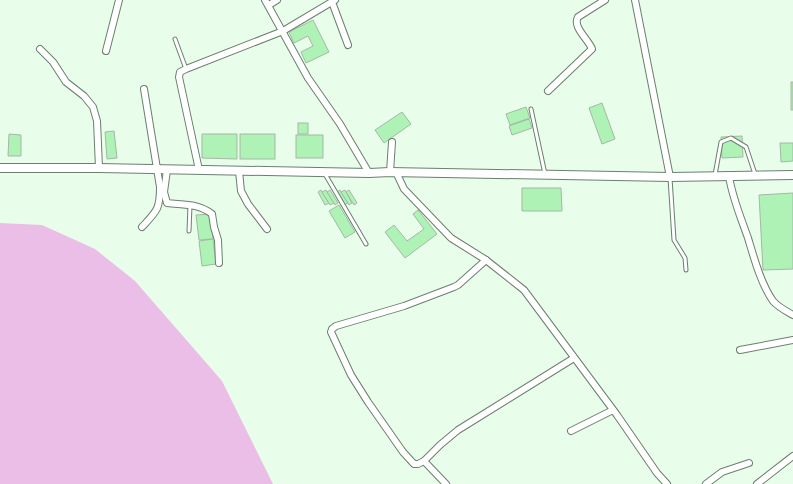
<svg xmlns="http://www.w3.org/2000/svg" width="793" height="484" viewBox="0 0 793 484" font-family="'PT Sans Narrow',sans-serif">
<rect width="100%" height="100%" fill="#e8feea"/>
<path fill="#eabee6" d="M0,223L42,225L95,249L135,281L222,381L273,484H0Z"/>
<g fill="#aef2b5" stroke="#a4b8a5">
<path d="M313,20L329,52L306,63L301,52L313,46L308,36L294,43L289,32Z"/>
<rect x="791" y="82" width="2" height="28"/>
<path d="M602,103L615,139L602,144L589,108Z"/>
<path d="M526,107L530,118L510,125L506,114Z"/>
<path d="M402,112L411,124L384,143L375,130Z"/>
<path d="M529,119L532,128L512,135L509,126Z"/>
<rect x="298" y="123" width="10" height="11"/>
<path d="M114,131L117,158L107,159L105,132Z"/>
<path d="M9,134L21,135V156H8Z"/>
<path d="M202,134H237V159L202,158Z"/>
<rect x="240" y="134" width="35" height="25"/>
<rect x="296" y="135" width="27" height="23"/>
<path d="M742,136L743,157L722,158L721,137Z"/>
<path d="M780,143H793V161L781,162Z"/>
<path d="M522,188H561L562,211H522Z"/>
<path d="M321,190L329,203L325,205L318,192Z"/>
<path d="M326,190L334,203L330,205L322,192Z"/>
<path d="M330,190L338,203L335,205L327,192Z"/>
<path d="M340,190L348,203L344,205L337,192Z"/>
<path d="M345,190L352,203L349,205L341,192Z"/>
<path d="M349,190L357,203L354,205L346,192Z"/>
<path d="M793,193V269L763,270L759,195Z"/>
<path d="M339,205L355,232L345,238L329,211Z"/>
<path d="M418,210L437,234L405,258L385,232L394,225L407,241L424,229L413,214Z"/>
<path d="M210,214L213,239L199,240L196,215Z"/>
<path d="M213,239L216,264L202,266L199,241Z"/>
</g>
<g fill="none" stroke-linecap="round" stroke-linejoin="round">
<defs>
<g id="service">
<path d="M175,39L186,69"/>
<path d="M531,109L545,174"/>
<path d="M325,174L366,244"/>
<path d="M715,175L721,142L731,138L746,147L755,174"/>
<path d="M670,178L674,240L685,258L686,270"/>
<path d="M189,231L190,205"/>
</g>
<g id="minor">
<path d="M265,0L308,78L340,124L369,173"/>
<path d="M635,0L670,177"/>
<path d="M332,2L348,45"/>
<path d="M269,5L277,0"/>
<path d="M40,49L53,62L66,82L84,96L93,107L97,121L99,168"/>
<path d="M106,51L119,0"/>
<path d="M548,91L592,49C589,40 572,27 578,17L605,0"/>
<path d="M167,170L164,192L167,203C183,205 198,203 212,214L214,227L218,240L219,263"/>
<path d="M199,170L179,77L180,72L186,69L283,31L335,0"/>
<path d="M239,171L241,191L248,204L267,229"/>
<path d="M390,172L392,142"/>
<path d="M396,172L404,189L451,238L486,260L524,290L617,415L657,473L667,484"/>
<path d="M729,176C732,197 741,218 748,238C754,258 761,284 773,301C778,307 786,311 793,315"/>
<path d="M142,227C157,211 160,209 160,187L144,89"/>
<path d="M486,260L458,285L454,287L404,306L336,326L332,329L331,332L351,375L368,402L403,452L414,464H418L424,461L440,445L458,430L574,358"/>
<path d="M740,350L793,340"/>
<path d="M571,431L613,410"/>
<path d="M424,461L446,484"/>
<path d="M706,484L722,472L749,463"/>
<path d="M757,484L793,456"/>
</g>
<path id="tertiary" d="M0,168H99L369,173L390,172L670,177L793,175"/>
</defs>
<use href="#service" stroke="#6b7f6d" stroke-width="5"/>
<use href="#minor" stroke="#6b7f6d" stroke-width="8"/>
<use href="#tertiary" stroke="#6b7f6d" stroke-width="10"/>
<use href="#service" stroke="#fff" stroke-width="3"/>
<use href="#minor" stroke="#fff" stroke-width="6"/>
<use href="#tertiary" stroke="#fff" stroke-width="8"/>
</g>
</svg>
